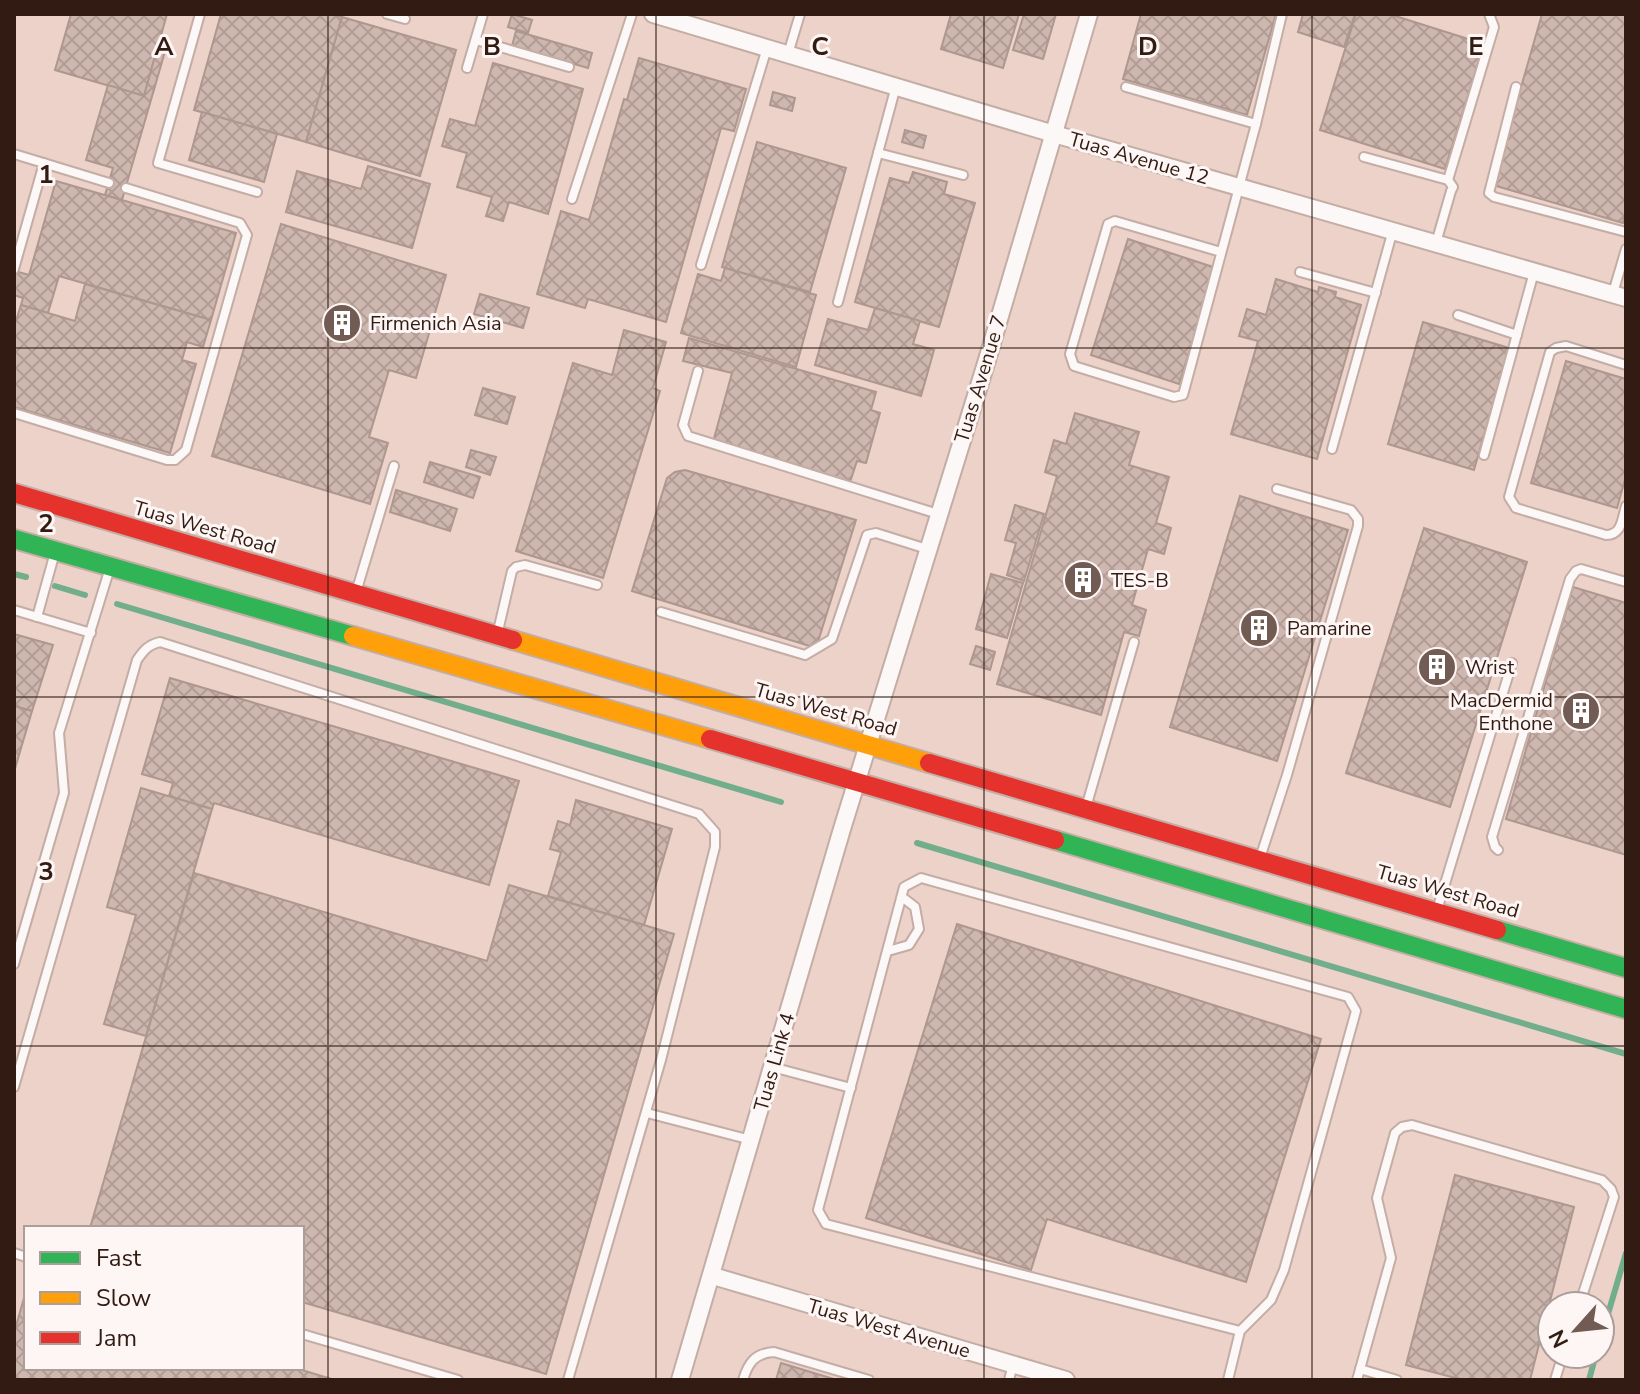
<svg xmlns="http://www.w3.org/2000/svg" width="1640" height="1394" viewBox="0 0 1640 1394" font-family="'Nunito Sans',sans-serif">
<defs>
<pattern id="building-cross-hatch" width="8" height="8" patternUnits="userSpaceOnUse" patternTransform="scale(2)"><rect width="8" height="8" fill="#ceb7af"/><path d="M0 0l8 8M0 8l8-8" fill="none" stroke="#b19d96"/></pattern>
</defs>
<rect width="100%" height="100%" fill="#ecd2c8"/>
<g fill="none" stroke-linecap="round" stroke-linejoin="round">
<g stroke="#72ae8c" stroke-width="6">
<path d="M14,574L26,577"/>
<path d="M55,586L85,595"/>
<path d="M117,604L781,802"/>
<path d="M917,843L1626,1054"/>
<path d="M1600,1341L1626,1253"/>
<path d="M1589,1380L1596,1354"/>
</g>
</g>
<g fill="url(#building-cross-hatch)" stroke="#ad978f" stroke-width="2">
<path d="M71,14H167L144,96L55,70Z"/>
<path d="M221,14H332L342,17L306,142L194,110Z"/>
<path d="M512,14L532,20L528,33L508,27Z"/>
<path d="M951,14H1019L1003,68L941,49Z"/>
<path d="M1024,14H1056L1043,59L1013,50Z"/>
<path d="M1141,14H1276L1247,115L1123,79Z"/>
<path d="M1303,14H1355L1344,47L1298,32Z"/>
<path d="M1356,14H1389L1484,44L1445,169L1320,130Z"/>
<path d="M1542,14H1626V211L1623,223L1493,185Z"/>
<path d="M342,17L456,50L420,176L306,142Z"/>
<path d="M516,31L592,53L588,68L512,46Z"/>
<path d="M160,38L168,41L122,200L105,195L113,168L86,160L108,85L144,96Z"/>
<path d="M639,58L746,89L734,131L721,128L666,322L588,299L585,308L537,294L561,211L589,220L624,99L627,100Z"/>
<path d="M493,63L583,89L548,214L509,202L503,221L486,216L492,197L457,187L467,153L442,146L450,119L475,126Z"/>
<path d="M773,92L795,98L792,111L770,105Z"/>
<path d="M202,112L277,134L264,182L189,160Z"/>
<path d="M905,130L926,136L923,148L902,142Z"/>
<path d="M757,142L846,168L810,292L722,267Z"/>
<path d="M368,166L430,184L412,248L286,212L297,171L361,189Z"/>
<path d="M913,172L947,182L944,194L975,203L939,327L855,302L890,178L909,183Z"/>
<path d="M56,181L236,233L211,320L59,276L48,313L21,305L23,298L14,295V273L15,271L29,275Z"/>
<path d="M281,224L446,275L416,378L389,370L369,437L388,443L370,504L212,456Z"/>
<path d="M1128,239L1216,268L1179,384L1091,355Z"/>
<path d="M725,268L816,295L796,367L681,333L698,274L721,281Z"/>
<path d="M1276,279L1318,292L1319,287L1336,292L1335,297L1361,305L1317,459L1231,434L1258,341L1239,336L1247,309L1266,315Z"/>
<path d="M85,284L211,320L203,347L187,342L182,360L196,364L170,453L14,407V327L21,305L75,321Z"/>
<path d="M480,294L529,308L523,328L474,314Z"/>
<path d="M875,308L920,321L913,344L934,350L921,396L815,365L828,319L868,330Z"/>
<path d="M1423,322L1509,348L1474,470L1388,444Z"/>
<path d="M624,330L666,342L653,388L660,391L603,578L516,551L573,363L612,375Z"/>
<path d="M689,338L876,392L871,410L880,413L866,463L857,461L850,482L713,442L732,373L683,361Z"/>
<path d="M1566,361L1626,379V476L1617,508L1531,483Z"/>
<path d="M483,388L515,397L507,424L475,415Z"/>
<path d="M1075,413L1139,432L1129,465L1169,477L1156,523L1171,528L1164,554L1148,549L1132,605L1146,610L1139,636L1124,632L1101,715L997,684L1057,476L1045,472L1054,440L1066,444Z"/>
<path d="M471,450L496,457L490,475L466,467Z"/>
<path d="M430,462L480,477L473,498L424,482Z"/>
<path d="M685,470L856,520L816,648L632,591L667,478L675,472Z"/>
<path d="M396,490L457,509L450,531L390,512Z"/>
<path d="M1240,496L1348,530L1277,761L1170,727Z"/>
<path d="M1015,505L1044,514L1024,581L1007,575L1016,543L1005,540Z"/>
<path d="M1424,528L1527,562L1450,807L1346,773Z"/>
<path d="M991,574L1023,583L1007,638L976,629Z"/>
<path d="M1573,587L1626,603V855L1506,819Z"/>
<path d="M14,634L53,645L32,711L14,706Z"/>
<path d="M976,646L995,652L990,670L970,664Z"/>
<path d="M170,678L519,781L489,885L214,803L212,809L169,796L173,783L142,774Z"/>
<path d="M14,706L32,711L14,772Z"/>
<path d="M141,788L212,809L146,1036L104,1024L136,915L107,907Z"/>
<path d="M576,800L672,829L644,925L548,896L561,852L550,849L558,821L570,825Z"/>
<path d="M194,873L487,961L509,885L674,934L546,1374L302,1302V1228H90Z"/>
<path d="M957,924L1321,1039L1246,1282L1047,1219L1031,1270L866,1218Z"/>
<path d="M1455,1175L1574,1207L1530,1380H1463L1406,1365Z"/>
<path d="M26,1291V1368H295L335,1380H14V1333Z"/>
<path d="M781,1363L837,1380H776Z"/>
</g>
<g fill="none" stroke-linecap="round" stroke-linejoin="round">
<defs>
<g id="lane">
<path d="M200,14L158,163L257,192"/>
<path d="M387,14L405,19"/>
<path d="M476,40L569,67"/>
<path d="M788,54L800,14"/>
<path d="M467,68L483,14"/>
<path d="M1126,87L1256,124"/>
<path d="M1516,87L1489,193L1494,197L1626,232"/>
<path d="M878,153L963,175"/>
<path d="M14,154L109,183"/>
<path d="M1364,157L1448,180L1453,187L1451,191L1436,243"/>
<path d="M1448,180L1494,27L1489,14"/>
<path d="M572,199L632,14"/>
<path d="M1221,252L1115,221L1108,224L1070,354L1074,366L1174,397L1183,395L1256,124L1282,14"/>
<path d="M701,265L767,48"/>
<path d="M14,269L44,163"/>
<path d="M1300,272L1376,293"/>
<path d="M1613,293L1626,249"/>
<path d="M838,302L896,86"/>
<path d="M1458,315L1517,335"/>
<path d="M1626,365L1566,346L1556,348L1550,352L1509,497L1516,508L1606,535C1622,535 1622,519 1626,506"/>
<path d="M698,371L683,425L688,436L938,514"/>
<path d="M14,413L167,460H175L186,450L247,235L240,223L126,188"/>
<path d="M1332,449L1393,230"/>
<path d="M1484,455L1534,272"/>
<path d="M357,589L394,466"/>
<path d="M14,610L91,633"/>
<path d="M661,612L805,655L832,639L867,535L876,533L927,549"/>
<path d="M37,617L54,556"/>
<path d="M498,631L512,571L516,567L525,565L597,585"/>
<path d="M1087,804L1134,642"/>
<path d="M1498,850L1495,847L1492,837L1570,579L1576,571L1581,569L1626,582"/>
<path d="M1261,855L1287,775L1358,526V519L1351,510L1277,489"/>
<path d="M1437,910L1512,663"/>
<path d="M888,951L909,945L919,929L915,907L902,897"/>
<path d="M14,964L64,793L59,733L109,571"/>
<path d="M772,1067L851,1088"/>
<path d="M14,1087L137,660C144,650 148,645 160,642L699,814L715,832V847L661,1060L568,1380"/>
<path d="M647,1113L751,1140"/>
<path d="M14,1253L26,1257"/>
<path d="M302,1334L458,1380"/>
<path d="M1360,1369L1397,1380"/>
<path d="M743,1380C748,1363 755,1353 774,1352L869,1380"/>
<path d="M1009,1380L1013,1364"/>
<path d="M1228,1380L1240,1331L1271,1300L1284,1270L1356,1011L1348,997L921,878L904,887L818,1210L826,1224L1240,1331"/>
<path d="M1357,1380L1391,1258L1377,1198L1395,1133L1402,1127L1412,1125L1602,1180L1611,1189L1614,1197L1579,1306"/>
<path d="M1555,1380L1563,1354"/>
</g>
<g id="street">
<path d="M653,14L1054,134L1626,298"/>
<path d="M713,1276L1066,1380"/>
<path d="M680,1380L842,829L987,360L1089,14"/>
</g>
<g id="fast">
<path d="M14,539L353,636"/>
<path d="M1055,840L1626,1009"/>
<path d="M1497,930L1626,968"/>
</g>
<g id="slow">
<path d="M353,636L710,739"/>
<path d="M513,640L929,763"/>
</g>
<g id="jam">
<path d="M14,493L513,640"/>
<path d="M710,739L1055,840"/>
<path d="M929,763L1497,930"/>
</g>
</defs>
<use href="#lane" stroke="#c3ada5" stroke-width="12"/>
<use href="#street" stroke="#c3ada5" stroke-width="20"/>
<use href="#fast" stroke="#c3ada5" stroke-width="22"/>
<use href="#slow" stroke="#c3ada5" stroke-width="22"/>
<use href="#jam" stroke="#c3ada5" stroke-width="22"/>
<use href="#lane" stroke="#fcf8f7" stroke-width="8"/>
<use href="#street" stroke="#fcf8f7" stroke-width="16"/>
<use href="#fast" stroke="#30b455" stroke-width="18"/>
<use href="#slow" stroke="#ff9f0a" stroke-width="18"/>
<use href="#jam" stroke="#e5322d" stroke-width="18"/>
</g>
<path fill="none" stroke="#311b13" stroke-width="2" stroke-opacity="0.55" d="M328,14V1380M656,14V1380M984,14V1380M1312,14V1380M14,348H1626M14,697H1626M14,1046H1626"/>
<defs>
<symbol id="building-disc" viewBox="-11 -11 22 22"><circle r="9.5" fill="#725b52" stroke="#fdf6f4"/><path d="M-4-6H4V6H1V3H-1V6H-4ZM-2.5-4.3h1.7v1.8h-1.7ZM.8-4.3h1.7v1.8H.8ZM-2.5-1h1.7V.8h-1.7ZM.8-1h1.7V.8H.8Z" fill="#fff"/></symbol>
</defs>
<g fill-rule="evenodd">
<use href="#building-disc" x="320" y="301" width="44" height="44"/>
<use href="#building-disc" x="1061" y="558" width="44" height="44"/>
<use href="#building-disc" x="1237" y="606" width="44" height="44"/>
<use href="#building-disc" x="1415" y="645" width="44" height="44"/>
<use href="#building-disc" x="1559" y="689" width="44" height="44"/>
</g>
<g text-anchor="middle" stroke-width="6" stroke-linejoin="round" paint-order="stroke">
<g font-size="20" fill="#311b13" stroke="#fdf6f4">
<text transform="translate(1139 158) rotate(16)" y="7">Tuas Avenue 12</text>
<text transform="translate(980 379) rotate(-73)" y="7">Tuas Avenue 7</text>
<text transform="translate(205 527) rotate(16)" y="7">Tuas West Road</text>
<text transform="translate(826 709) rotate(16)" y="7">Tuas West Road</text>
<text transform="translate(1448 891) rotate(16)" y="7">Tuas West Road</text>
<text transform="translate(774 1062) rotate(-74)" y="7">Tuas Link 4</text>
<text transform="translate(889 1328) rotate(16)" y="7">Tuas West Avenue</text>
</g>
<g font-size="20" fill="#311b13" stroke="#fdf6f4" text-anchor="start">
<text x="370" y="330">Firmenich Asia</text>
<text x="1111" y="587">TES-B</text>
<text x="1287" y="635">Pamarine</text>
<text x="1465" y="674">Wrist</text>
<text x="1553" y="707" text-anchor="end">MacDermid<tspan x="1553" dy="23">Enthone</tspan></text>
</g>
</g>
<g font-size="26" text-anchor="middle" font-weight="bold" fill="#311b13" stroke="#fdf6f4" stroke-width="6" stroke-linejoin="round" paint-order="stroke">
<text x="164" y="55">A</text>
<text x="492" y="55">B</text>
<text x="820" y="55">C</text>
<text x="1148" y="55">D</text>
<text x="1476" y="55">E</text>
<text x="46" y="183">1</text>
<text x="46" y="532">2</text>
<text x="46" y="880">3</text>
</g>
<rect width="1640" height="1394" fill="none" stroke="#311b13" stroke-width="32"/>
<rect x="24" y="1226" width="280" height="144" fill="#fdf6f4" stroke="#ab9e9a" stroke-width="2"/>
<rect x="40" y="1252" width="40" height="12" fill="#30b455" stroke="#ab9e9a" stroke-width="2"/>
<text x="96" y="1266" font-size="24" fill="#311b13">Fast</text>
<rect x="40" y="1292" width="40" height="12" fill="#ff9f0a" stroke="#ab9e9a" stroke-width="2"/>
<text x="96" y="1306" font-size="24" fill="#311b13">Slow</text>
<rect x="40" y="1332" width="40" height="12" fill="#e5322d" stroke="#ab9e9a" stroke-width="2"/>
<text x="96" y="1346" font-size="24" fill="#311b13">Jam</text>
<g transform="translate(1576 1330) rotate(243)"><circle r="38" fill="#fdf6f4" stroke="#ab9e9a" stroke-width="2"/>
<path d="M0-6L14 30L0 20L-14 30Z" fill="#725b52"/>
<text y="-12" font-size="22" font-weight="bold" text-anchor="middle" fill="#311b13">N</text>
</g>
</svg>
